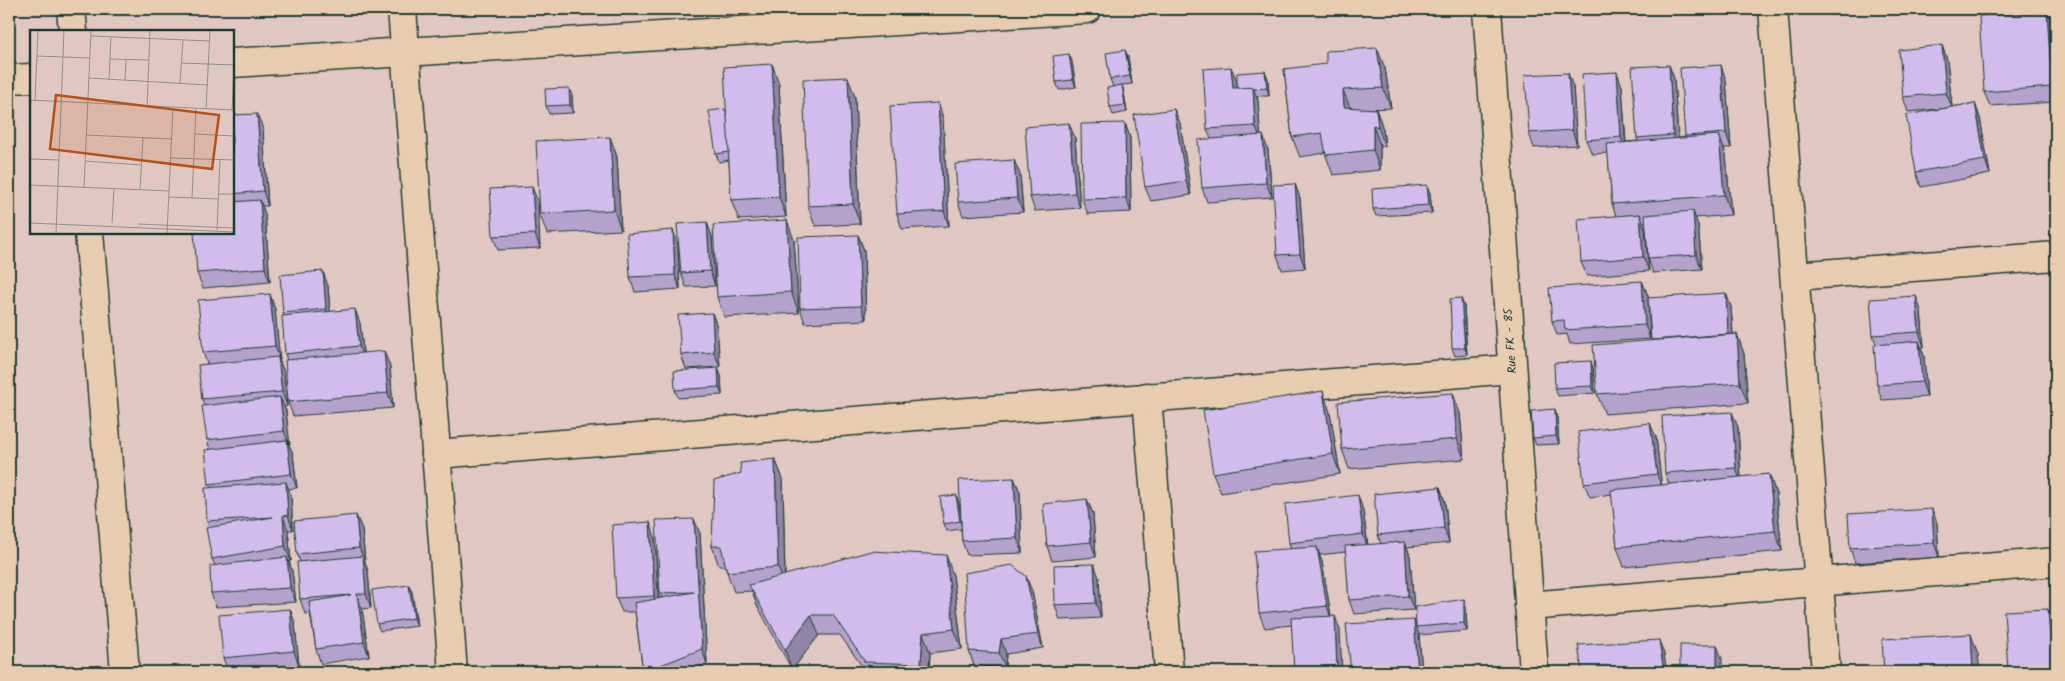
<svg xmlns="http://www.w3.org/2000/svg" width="2065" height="681" viewBox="0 0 2065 681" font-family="Kalam,sans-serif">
<rect width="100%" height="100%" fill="#e1c7c2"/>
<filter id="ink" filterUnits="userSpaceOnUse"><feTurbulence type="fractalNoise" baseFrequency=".02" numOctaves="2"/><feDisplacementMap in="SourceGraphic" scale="10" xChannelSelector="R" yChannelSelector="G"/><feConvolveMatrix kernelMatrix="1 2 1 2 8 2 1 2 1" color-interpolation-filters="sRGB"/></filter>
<g filter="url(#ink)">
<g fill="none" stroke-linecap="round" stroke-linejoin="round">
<defs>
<g id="minor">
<path d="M71,9L73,31"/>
<path d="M402,9L453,672"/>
<path d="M1487,9L1534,672"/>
<path d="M1773,9L1826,672"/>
<path d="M232,63L1087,9"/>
<path d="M9,79L31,78"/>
<path d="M89,232L125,672"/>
<path d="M1795,276L2056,256"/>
<path d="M1147,397L1169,672"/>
<path d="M436,454L1512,369"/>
<path d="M1529,606L2056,562"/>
</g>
</defs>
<use href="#minor" stroke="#1f3d34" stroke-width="31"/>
<use href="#minor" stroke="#e8ccaf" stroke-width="28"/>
</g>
<g fill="#b4a2cc" stroke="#1f3d34">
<path d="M2047,12L2053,26L2056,84V102L1990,106L1984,92Z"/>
<path d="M1942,45L1947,60L1952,107L1975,103L1980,118L1990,174L1921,187L1916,172L1948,108L1908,112L1903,97Z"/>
<path d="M1125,50L1128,57L1132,84L1122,85L1124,93L1127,112L1113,115L1110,107L1113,87L1110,79Z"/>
<path d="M1069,54L1072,62L1076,87L1059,90L1056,82Z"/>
<path d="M772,64L779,84L786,217L739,220L731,200L729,160L719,162L716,154Z"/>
<path d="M1669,65L1674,79L1678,138L1685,137V136L1726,80L1731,148H1724L1726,155L1731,215L1695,218L1698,225L1702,269L1653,273L1648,258L1646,222H1643L1645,228L1649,271L1587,276L1581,262L1616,216L1612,204L1608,153L1592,154L1586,140L1622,86L1626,142L1638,141L1637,138Z"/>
<path d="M1385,68L1391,108L1369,109H1376L1383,129L1385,147L1380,145V170L1333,175L1325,153L1300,157L1292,137L1284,69Z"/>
<path d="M1265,71L1268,79L1269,96H1257L1258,101L1260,135L1268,150L1272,197L1207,202L1202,188L1211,139L1207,129L1237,81V88Z"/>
<path d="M1573,87L1577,145L1534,148L1529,133Z"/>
<path d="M572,95L573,113L549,114L546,106Z"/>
<path d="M855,97L860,224L815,226L808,206Z"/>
<path d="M938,103L943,118L949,226L902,229L897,214Z"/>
<path d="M232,115L263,128L268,206H262L265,214L270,282L203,288L197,273L232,232Z"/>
<path d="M1125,123L1130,138L1131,212L1088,214L1082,199Z"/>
<path d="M1180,123L1191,195L1151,201L1145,187Z"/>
<path d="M610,137L617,157L621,230L547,234L540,214Z"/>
<path d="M1075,138L1080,208L1035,211L1030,197Z"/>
<path d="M1020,174L1023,212L963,216L958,202Z"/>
<path d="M1295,184L1300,198L1305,268L1282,270L1277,255Z"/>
<path d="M1430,193L1432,213L1376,216L1373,209Z"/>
<path d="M538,202L540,248L498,250L493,236Z"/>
<path d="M707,222L712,237L715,286L686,287L681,273Z"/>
<path d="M858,235L864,250L866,320L805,323L800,308Z"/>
<path d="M794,240L799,313L724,317L717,297Z"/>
<path d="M678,245L680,289L635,292L630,277Z"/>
<path d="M1642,281L1648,296L1650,339L1570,344L1567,334L1557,335L1552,321Z"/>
<path d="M328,286L330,311L360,323L363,353L390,366L393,408L293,416L288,402L287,360L285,354L284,316L283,313Z"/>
<path d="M1726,293L1731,307L1733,334H1737L1744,354L1748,403L1605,414L1597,394L1651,340Z"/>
<path d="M1464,306L1467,355L1455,356L1452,348Z"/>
<path d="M275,309L279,360L284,372L287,406L284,407L286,411L289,445L293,454L297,488L288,489L291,496L293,530H288L291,561H289L292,571L296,602L216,607L211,593L215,565L212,559L209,527L207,521L211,487L209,484L210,449L207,440L204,405L202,399L207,364L203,352Z"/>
<path d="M1921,310L1924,347H1921L1924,356L1927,397L1882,400L1877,385L1876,344L1873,335Z"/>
<path d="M712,313L717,327L720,367L686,369L681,355Z"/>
<path d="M1591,361L1593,369L1595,393L1558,396L1555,388Z"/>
<path d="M718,368L721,376L722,395L678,398L675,390Z"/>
<path d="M1555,409L1557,417L1559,444L1536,445L1533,438Z"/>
<path d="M1330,412L1340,474L1221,493L1213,473Z"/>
<path d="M1460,413L1464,459L1349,469L1342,449Z"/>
<path d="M1738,427L1741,477L1769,474L1776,494L1782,551L1624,567L1617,547L1612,494L1590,497L1584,483L1656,437L1661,485L1669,484L1665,473Z"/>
<path d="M775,459L783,479L785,575H953L962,649L930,653L929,672H866L840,635H819L792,670L757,605L752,591L734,592L727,572L725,566H719L712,546L741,473Z"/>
<path d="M1014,478L1020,492L1022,553L967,555L962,541L961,529L947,531L944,524L956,495L960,507Z"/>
<path d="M1440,487L1445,502L1449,543L1407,547L1410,556L1414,610L1354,614L1349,600L1346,552L1319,555L1322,562L1331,616L1340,630L1292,625L1265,628L1259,613L1291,549L1289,543L1363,510L1368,545L1381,544L1378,535Z"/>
<path d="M1087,499L1093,514L1096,557L1052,561L1047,546Z"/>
<path d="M1937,523L1939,557L1855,563L1850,548Z"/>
<path d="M362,529L365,562L368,571L371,608L362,609L369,656L321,664L316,649L310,613L305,614L300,599V561L297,554Z"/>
<path d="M700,533L707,664L685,672H643L635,612H622L616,598L655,537L659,598H662L660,593Z"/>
<path d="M1094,564L1099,578L1101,618L1060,620L1055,605Z"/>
<path d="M1032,591L1043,648L1006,654L1005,667L974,666L969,651Z"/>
<path d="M412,592L417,626L380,631L377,624Z"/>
<path d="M1466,607L1467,631L1419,635L1422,672H1351L1414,620L1416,627Z"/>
<path d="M290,609L295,623L299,666L228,671L223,658Z"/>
<path d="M2048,609L2053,623L2056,672H2009L2008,670Z"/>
</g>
<g fill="#9284a6" stroke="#1f3d34">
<path d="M2047,12L2053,26L2056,84V99L2052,87Z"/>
<path d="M1942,45L1947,60L1952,107L1946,93Z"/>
<path d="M1377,48L1385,68L1391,108L1383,88Z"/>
<path d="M1125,50L1128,57L1132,84L1130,76Z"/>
<path d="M1069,54L1072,62L1076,87L1073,80Z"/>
<path d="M772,64L779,84L786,217L779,197Z"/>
<path d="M1669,65L1674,79L1679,150L1673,135Z"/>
<path d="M1721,65L1726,80L1731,148L1726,133Z"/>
<path d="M1231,67L1237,81L1238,102L1233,88Z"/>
<path d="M1265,71L1268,79L1269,96L1267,88Z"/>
<path d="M1617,72L1622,86L1626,152L1621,137Z"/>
<path d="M1568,73L1573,87L1577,145L1572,130Z"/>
<path d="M848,77L855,97L860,224L853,204Z"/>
<path d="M1122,85L1124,93L1127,112L1125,105Z"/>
<path d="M1253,87L1258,101L1261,140L1255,126Z"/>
<path d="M569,88L572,95L573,113L570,105Z"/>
<path d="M1343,90L1351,110L1344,107Z"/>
<path d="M938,103L943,118L949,226L944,211Z"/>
<path d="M1975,103L1980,118L1990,174L1985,160Z"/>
<path d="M1174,109L1180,123L1191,195L1186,181Z"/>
<path d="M1376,109L1383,129L1385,147L1378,127Z"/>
<path d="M257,114L263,128L268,206L263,191Z"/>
<path d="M1069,123L1075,138L1080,208L1075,193Z"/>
<path d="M1125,123L1130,138L1131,212L1126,198Z"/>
<path d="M1373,125L1380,145V170L1373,150Z"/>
<path d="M1263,135L1268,150L1272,197L1266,183Z"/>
<path d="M1719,135L1726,155L1731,215L1724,195Z"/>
<path d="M610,137L617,157L621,230L614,210Z"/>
<path d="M1014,160L1020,174L1023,212L1017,198Z"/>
<path d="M1295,184L1300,198L1305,268L1300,254Z"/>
<path d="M1427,185L1430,193L1432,213L1429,205Z"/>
<path d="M532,187L538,202L540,248L535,234Z"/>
<path d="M260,200L265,214L270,282L265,268Z"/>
<path d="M1693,211L1698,225L1702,269L1696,255Z"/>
<path d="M1640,214L1645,228L1649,271L1643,257Z"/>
<path d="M787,220L794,240L799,313L791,292Z"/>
<path d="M707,222L712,237L715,286L710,271Z"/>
<path d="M673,230L678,245L680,289L675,275Z"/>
<path d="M858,235L864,250L866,320L861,306Z"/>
<path d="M323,271L328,286L331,324L326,309Z"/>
<path d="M1642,281L1648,296L1650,339L1645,325Z"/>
<path d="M1726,293L1731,307L1734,351L1728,337Z"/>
<path d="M270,294L275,309L280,360L275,346Z"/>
<path d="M1916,296L1921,310L1924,347L1919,332Z"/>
<path d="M1461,298L1464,306L1467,355L1465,348Z"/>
<path d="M355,309L360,323L364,361L359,346Z"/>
<path d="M712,313L717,327L720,367L714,352Z"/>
<path d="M1737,334L1744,354L1748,403L1740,383Z"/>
<path d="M1919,341L1924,356L1927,397L1922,382Z"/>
<path d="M384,351L390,366L393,408L388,393Z"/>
<path d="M278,357L284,372L287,406L282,392Z"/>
<path d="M1591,361L1593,369L1595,393L1592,386Z"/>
<path d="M718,368L721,376L722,395L719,387Z"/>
<path d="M1323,391L1330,412L1340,474L1333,454Z"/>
<path d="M1453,393L1460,413L1464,459L1457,439Z"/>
<path d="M280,397L286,411L290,445L284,431Z"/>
<path d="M1555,409L1557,417L1559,444L1556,436Z"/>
<path d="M1732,412L1738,427L1741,483L1736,468Z"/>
<path d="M1650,423L1656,437L1662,488L1657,474Z"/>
<path d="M287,440L293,454L297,488L291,474Z"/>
<path d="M775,459L783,479L785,587L778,567Z"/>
<path d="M1769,474L1776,494L1782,551L1775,531Z"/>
<path d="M1014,478L1020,492L1022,553L1017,538Z"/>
<path d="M286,482L291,496L293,530L288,515Z"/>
<path d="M1440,487L1445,502L1449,543L1444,528Z"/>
<path d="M956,495L959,502L963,529L960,521Z"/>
<path d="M1358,495L1363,510L1368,549L1363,534Z"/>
<path d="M1087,499L1093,514L1096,557L1091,542Z"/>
<path d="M1932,509L1937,523L1939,557L1934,543Z"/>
<path d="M356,515L362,529L365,562L368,571L371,608L366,594L363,557L359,548Z"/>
<path d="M283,516L288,530L291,561L285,546Z"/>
<path d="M694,519L700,533L707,664L702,649Z"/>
<path d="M650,522L655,537L659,611L654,596Z"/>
<path d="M1405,542L1410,556L1414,610L1408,596Z"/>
<path d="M1317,547L1322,562L1332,621L1327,606Z"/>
<path d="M946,555L953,575L962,649L954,629Z"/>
<path d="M287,557L292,571L296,602L290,588Z"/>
<path d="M1094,564L1099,578L1101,618L1096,603Z"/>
<path d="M1026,576L1032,591L1043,648L1038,634Z"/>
<path d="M409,585L412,592L417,626L414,618Z"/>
<path d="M357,594L362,609L369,656L364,642Z"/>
<path d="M1464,599L1466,607L1467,631L1464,623Z"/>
<path d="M290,609L295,623L299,666L294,651Z"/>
<path d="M2048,609L2053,623L2056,672H2054L2052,667Z"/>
<path d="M811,615L819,635L792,670L785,650Z"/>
<path d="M1335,616L1340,630L1342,672H1337Z"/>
<path d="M1414,620L1419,635L1422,672H1418Z"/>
<path d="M923,633L930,653L929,672H924L921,664Z"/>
<path d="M1971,634L1978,654L1980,672H1973Z"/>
<path d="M1001,639L1006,654L1005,667L999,653Z"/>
<path d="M1659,640L1664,654L1667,672H1664Z"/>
<path d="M1717,645L1722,659V672H1717Z"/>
</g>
<g fill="#d1bced" stroke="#1f3d34">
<path d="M2047,12L2052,87L1984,92L1979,16Z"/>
<path d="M1942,45L1946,93L1903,97L1899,50Z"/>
<path d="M1377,48L1383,88L1343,90L1344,107L1376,109L1378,127L1373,125V150L1326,155L1322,133L1292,137L1284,69L1326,64V51Z"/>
<path d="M1125,50L1130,76L1110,79L1106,53Z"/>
<path d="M1069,54L1073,80L1056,82L1053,56Z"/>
<path d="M772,64L779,197L731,200L724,67Z"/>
<path d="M1669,65L1673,135L1637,138L1632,67Z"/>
<path d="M1721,65L1726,133L1685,136L1680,68Z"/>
<path d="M1231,67L1233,88L1253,87L1255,126L1207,129L1203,69Z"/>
<path d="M1265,71L1267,88L1254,89L1253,87L1237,88V73Z"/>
<path d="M1617,72L1621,137L1586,140L1582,74Z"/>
<path d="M1568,73L1572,130L1529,133L1525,75Z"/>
<path d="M848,77L853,204L808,206L803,79Z"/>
<path d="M1122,85L1125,105L1110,107L1107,88Z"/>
<path d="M569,88L570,105L546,106L545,89Z"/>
<path d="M938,103L944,211L897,214L890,106Z"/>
<path d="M1975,103L1985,160L1916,172L1906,115Z"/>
<path d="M725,109L727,117L729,152L716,154L709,111Z"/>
<path d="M1174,109L1186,181L1145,187L1134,115Z"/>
<path d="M257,114L263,191L232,194V115Z"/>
<path d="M1069,123L1075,193L1030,197L1025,127Z"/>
<path d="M1125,123L1126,198L1082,199L1081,124Z"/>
<path d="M1263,135L1266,183L1202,188L1198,140Z"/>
<path d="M1719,135L1724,195L1612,204L1607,144Z"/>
<path d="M610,137L614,210L540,214L536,141Z"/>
<path d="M1014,160L1017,198L958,202L955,164Z"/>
<path d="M1295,184L1300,254L1277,255L1273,185Z"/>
<path d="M1427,185L1429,205L1373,209L1372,189Z"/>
<path d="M532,187L535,234L493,236L490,189Z"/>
<path d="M260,200L265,268L197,273L194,232H232V202Z"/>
<path d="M1693,211L1696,255L1648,258L1645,215Z"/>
<path d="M1640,214L1643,257L1581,262L1578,219Z"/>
<path d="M787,220L791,292L717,297L713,225Z"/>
<path d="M707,222L710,271L681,273L677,224Z"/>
<path d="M673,230L675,275L630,277L627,234Z"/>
<path d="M858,235L861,306L800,308L798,237Z"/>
<path d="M323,271L326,309L283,313L280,275Z"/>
<path d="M1642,281L1645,325L1565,330L1564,320L1552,321L1549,288Z"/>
<path d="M1726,293L1728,334L1651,340L1648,298Z"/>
<path d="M270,294L275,346L203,352L198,300Z"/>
<path d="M1916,296L1919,332L1873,335L1870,299Z"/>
<path d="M1461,298L1465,348H1452L1450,299Z"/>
<path d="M355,309L359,346L285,354L282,316Z"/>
<path d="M712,313L714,352L681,355L678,315Z"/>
<path d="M1737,334L1740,383L1597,394L1593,345Z"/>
<path d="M1919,341L1922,382L1877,385L1874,345Z"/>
<path d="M384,351L388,393L288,402L285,360Z"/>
<path d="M278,357L282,392L202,399L198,365Z"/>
<path d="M1591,361L1592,386L1555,388L1554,363Z"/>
<path d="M718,368L719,387L675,390L674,371Z"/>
<path d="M1323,391L1333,454L1213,473L1203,410Z"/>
<path d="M1453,393L1457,439L1342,449L1338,402Z"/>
<path d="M280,397L284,431L207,440L202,406Z"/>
<path d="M1555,409L1556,436L1533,438L1531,411Z"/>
<path d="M1732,412L1736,468L1665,473L1662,416Z"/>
<path d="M1650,423L1657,474L1584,483L1578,432Z"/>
<path d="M287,440L291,474L209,484L205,450Z"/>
<path d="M775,459L778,567L727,572L721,546H712L714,481L741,473L740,463Z"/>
<path d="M1769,474L1775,531L1617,547L1611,490Z"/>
<path d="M1014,478L1017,538L962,541L959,480Z"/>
<path d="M286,482L288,515L283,516L285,546L212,559L206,528L273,517L207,521L205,488Z"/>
<path d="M1440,487L1444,528L1378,535L1374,494Z"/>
<path d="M956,495L960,521L944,524L940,497Z"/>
<path d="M1358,495L1363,534L1289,543L1285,504Z"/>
<path d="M1087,499L1091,542L1047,546L1043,504Z"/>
<path d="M1932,509L1934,543L1850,548L1848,514Z"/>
<path d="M356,515L359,548L297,554L294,521Z"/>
<path d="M694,519L702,649L643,672L634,603L694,592L660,593L656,520Z"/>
<path d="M650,522L654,596L616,598L612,525Z"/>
<path d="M1405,542L1408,596L1349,600L1345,546Z"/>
<path d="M1317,547L1327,606L1259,613L1254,551Z"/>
<path d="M871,551L946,555L954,629L923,633L921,664L865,662L833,615H811L785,650L749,585Z"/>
<path d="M363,556L366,594H357L364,642L316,649L309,602L351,595L300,599L297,562Z"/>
<path d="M287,557L290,588L211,593L210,566Z"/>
<path d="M1094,564L1096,603L1055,605L1054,565Z"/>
<path d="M1012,565L1026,576L1038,634L1001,639L999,653L969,651L964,573Z"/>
<path d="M409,585L414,618L377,624L372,590Z"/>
<path d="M1464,599V623L1416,627L1415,607Z"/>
<path d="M290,609L294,651L223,658L219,615Z"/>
<path d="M2048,609L2052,667L2008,670L2004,611Z"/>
<path d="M1335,616L1337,672H1294L1291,618Z"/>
<path d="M1414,620L1418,672H1351L1346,624Z"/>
<path d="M1971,634L1973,672H1884L1882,639Z"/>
<path d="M1659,640L1664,672H1582L1578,645Z"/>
<rect x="1680" y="645" width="37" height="27"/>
<path d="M292,665L293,672H222Z"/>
</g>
</g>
<g text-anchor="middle" stroke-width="4" stroke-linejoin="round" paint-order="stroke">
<g font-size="12" fill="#1f3d34" stroke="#e8ccaf">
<text transform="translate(1510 341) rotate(-94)" y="4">Rue FK - 85</text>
</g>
</g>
<g transform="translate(30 30)">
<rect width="204" height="204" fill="#e1c7c2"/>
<path fill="none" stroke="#939089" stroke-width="1" d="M61,6L180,11M7,26L60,28M80,29L119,30M152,33L204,35M59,48L178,55M79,50L81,7M95,50L96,30M150,53L153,10M0,70L204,80M5,71L8,1M117,77L120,1M176,79L180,1M202,80L204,40M0,86L1,70M165,104L204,106M56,105L142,109M141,128L204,130M0,129L29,130M55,131L111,135M0,155L139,161M54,158L61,1M110,160L113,108M188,164H204M139,167L188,169M162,168L166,79M0,193L204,202M82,193L84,159M108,194L204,198M187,200L190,130M26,203L34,1M137,203L143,78"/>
<path fill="#b65216" fill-opacity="0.15" stroke="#b65216" stroke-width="2.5" d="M26,65L189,85L182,139L20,119Z"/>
<rect width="204" height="204" fill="none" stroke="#1f3d34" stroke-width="2.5"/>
</g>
<rect width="2065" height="681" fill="none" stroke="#e8ccaf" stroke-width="30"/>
<rect x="15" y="15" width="2035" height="651" fill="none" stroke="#1f3d34" stroke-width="2" filter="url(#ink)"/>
</svg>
